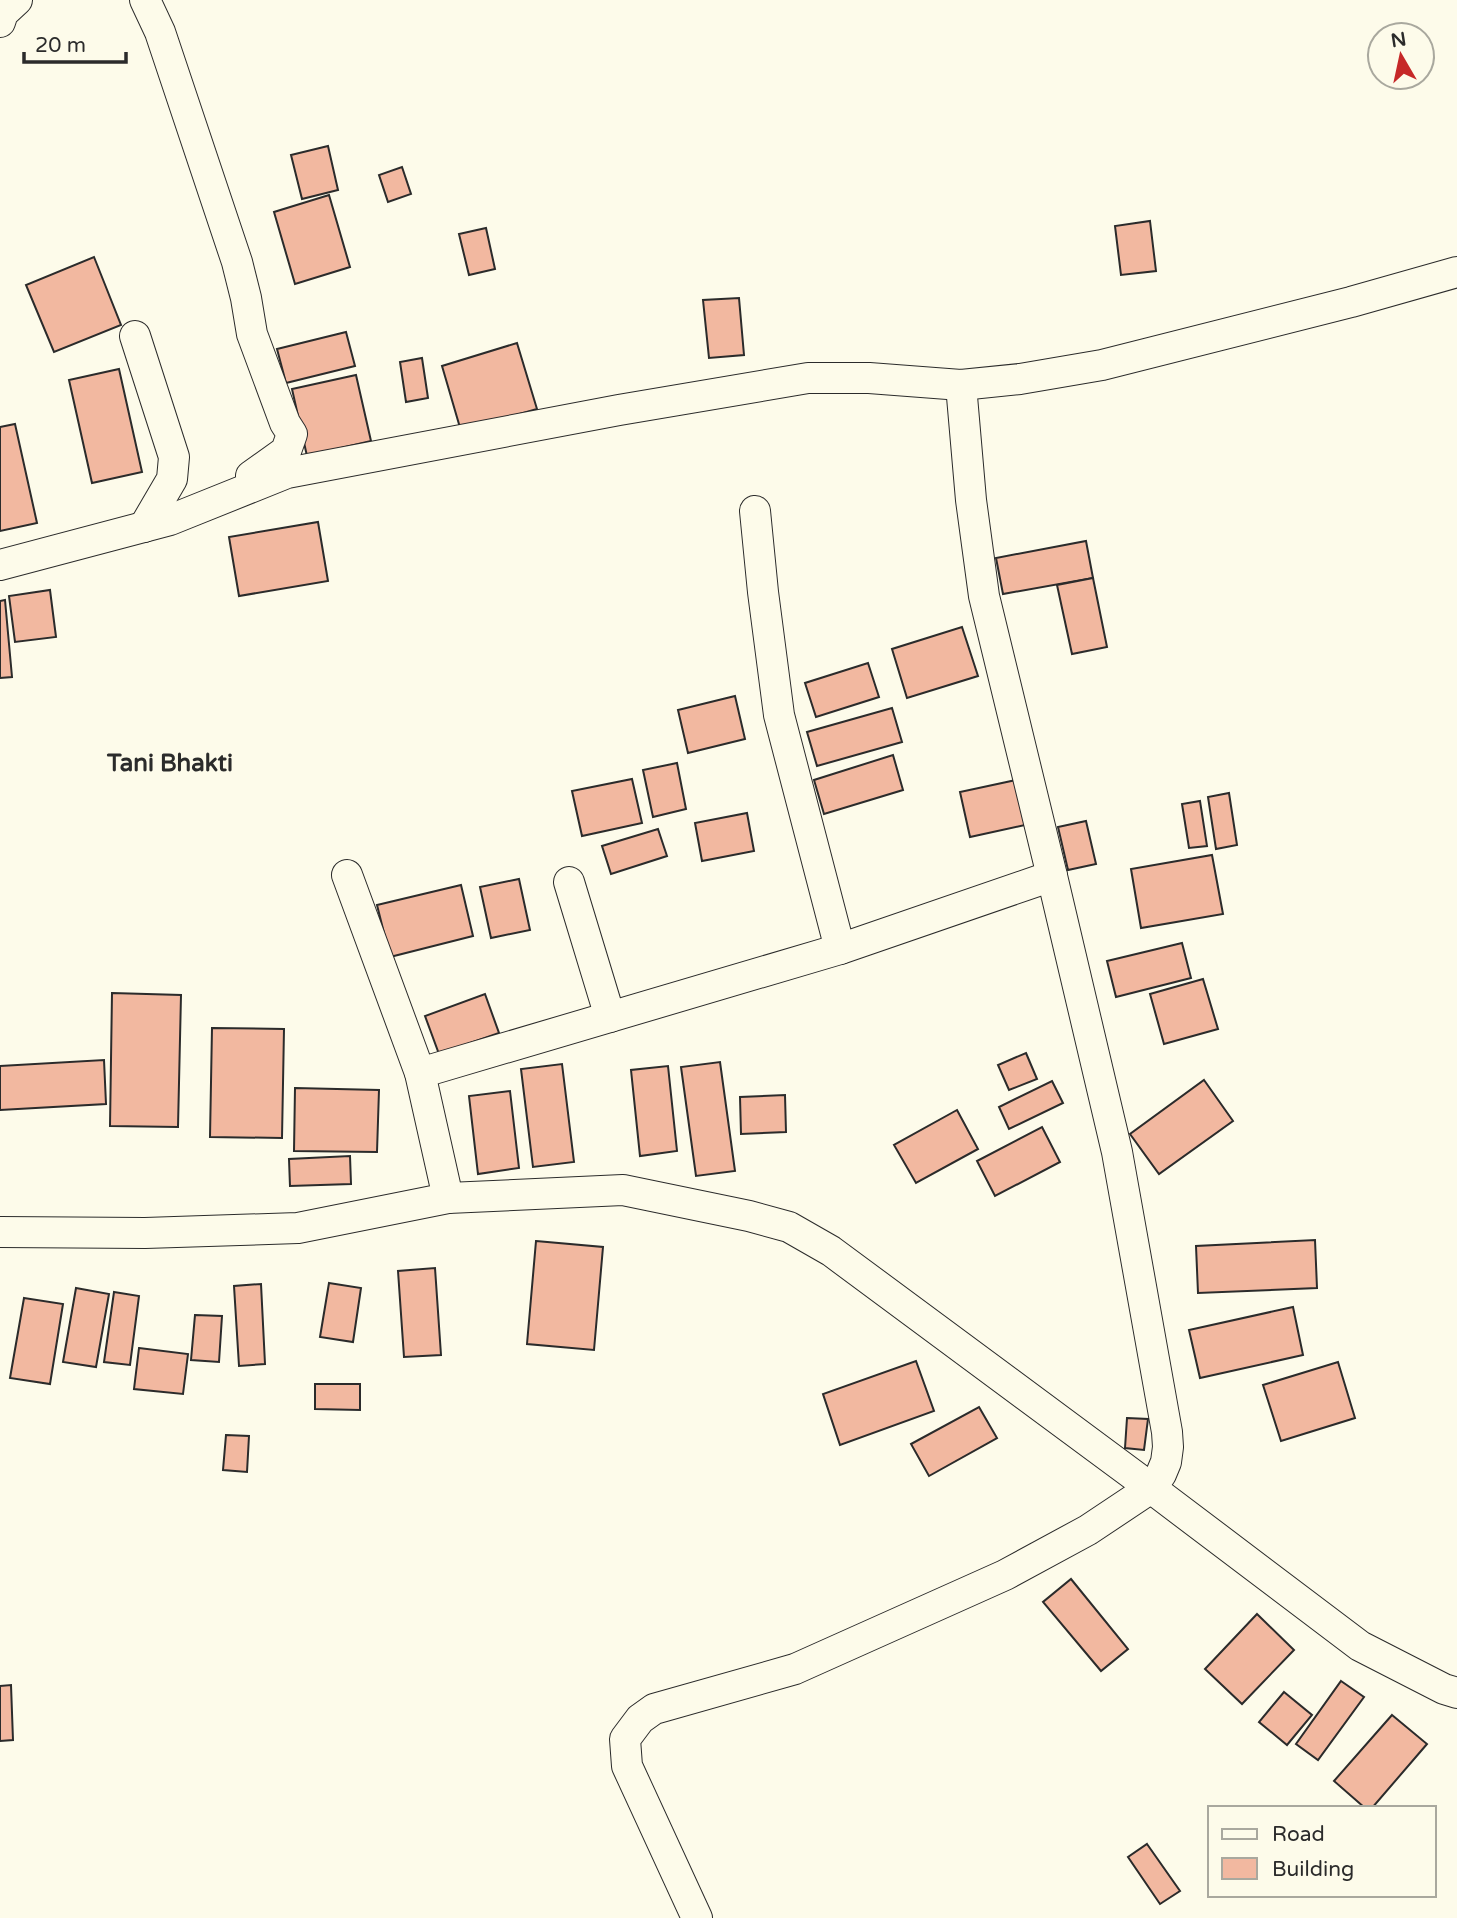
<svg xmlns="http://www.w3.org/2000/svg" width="1457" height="1918" viewBox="0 0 1457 1918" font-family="'Varela Round',sans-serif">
<rect width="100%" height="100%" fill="#fdfbea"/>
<g fill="#f2b8a0" stroke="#2b2b2b" stroke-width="2">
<path d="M328,146L338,190L302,199L291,155Z"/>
<path d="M402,167L411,194L388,202L379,175Z"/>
<path d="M329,195L350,267L295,284L274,212Z"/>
<path d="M1150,221L1156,271L1121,275L1115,226Z"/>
<path d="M486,228L495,269L469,275L459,234Z"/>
<path d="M94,257L121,325L54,352L26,285Z"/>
<path d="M739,298L744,355L709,358L703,300Z"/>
<path d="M346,332L355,366L286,383L277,349Z"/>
<path d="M517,343L537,409L461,431L442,366Z"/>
<path d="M422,358L428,398L406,402L400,362Z"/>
<path d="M119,369L142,472L92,483L69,380Z"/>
<path d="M356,375L371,441L307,456L292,389Z"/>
<path d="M15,424L37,523L0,531V427Z"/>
<path d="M318,522L328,581L239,596L229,537Z"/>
<path d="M1086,541L1093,578L1003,594L996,558Z"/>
<path d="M1093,578L1107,647L1072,654L1057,585Z"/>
<path d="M50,590L56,637L15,642L9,596Z"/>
<path d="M5,600L12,677L0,678V601Z"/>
<path d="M962,627L978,676L907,698L892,649Z"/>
<path d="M868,663L879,697L816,717L805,683Z"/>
<path d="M735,696L745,739L688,753L678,710Z"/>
<path d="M892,708L902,742L817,766L807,732Z"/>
<path d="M893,755L903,790L824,814L814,780Z"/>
<path d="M677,763L686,809L653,817L643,770Z"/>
<path d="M632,779L642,823L582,836L572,791Z"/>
<path d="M1016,780L1025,825L970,837L960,792Z"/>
<path d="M1229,793L1237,845L1216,849L1208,797Z"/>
<path d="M1200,801L1207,846L1189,848L1182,804Z"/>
<path d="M747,813L754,851L702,861L695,823Z"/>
<path d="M1086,821L1096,864L1068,870L1058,827Z"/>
<path d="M658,829L667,856L611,874L602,846Z"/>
<path d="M1212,855L1223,914L1141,928L1131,869Z"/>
<path d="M519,879L530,930L491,938L480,887Z"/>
<path d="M461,885L473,936L390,957L377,905Z"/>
<path d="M1182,943L1191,978L1116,997L1107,961Z"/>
<path d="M1203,979L1218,1029L1164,1044L1150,994Z"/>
<path d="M112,993L181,995L178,1127L110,1126Z"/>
<path d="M485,994L499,1033L439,1054L425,1016Z"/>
<path d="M212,1028L284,1029L282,1138L210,1137Z"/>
<path d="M1026,1053L1037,1079L1009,1090L998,1065Z"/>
<path d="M104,1060L106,1104L0,1110V1066Z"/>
<path d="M720,1062L735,1171L696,1176L681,1067Z"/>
<path d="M562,1064L574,1162L533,1167L521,1069Z"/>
<path d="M668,1066L677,1151L640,1156L631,1070Z"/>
<path d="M1204,1080L1233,1121L1159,1174L1130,1134Z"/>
<path d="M1052,1081L1063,1103L1009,1129L999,1107Z"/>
<path d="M295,1088L379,1090L377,1152L294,1151Z"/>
<path d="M510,1091L519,1168L478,1174L469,1096Z"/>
<path d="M785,1095L786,1132L741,1134L740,1097Z"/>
<path d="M957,1110L978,1149L916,1183L894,1145Z"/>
<path d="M1042,1127L1060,1162L995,1196L977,1161Z"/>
<path d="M350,1156L351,1184L290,1186L289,1159Z"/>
<path d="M1315,1240L1317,1288L1198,1293L1196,1246Z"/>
<path d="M536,1241L603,1247L594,1350L527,1344Z"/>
<path d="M435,1268L441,1355L404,1357L398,1271Z"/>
<path d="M329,1283L361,1288L353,1342L320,1337Z"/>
<path d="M261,1284L265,1364L239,1366L234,1286Z"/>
<path d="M76,1288L109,1294L96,1367L63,1362Z"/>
<path d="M114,1292L139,1296L130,1365L104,1362Z"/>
<path d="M24,1298L63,1304L50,1384L10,1378Z"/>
<path d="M1293,1307L1303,1355L1200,1378L1189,1330Z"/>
<path d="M195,1315L222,1316L219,1362L191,1360Z"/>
<path d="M139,1348L188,1354L183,1394L134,1389Z"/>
<path d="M916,1361L934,1411L840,1445L823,1394Z"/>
<path d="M1338,1362L1355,1418L1281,1441L1263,1385Z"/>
<path d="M315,1384H360V1410L315,1409Z"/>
<path d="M979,1407L997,1438L929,1476L911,1444Z"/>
<path d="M1127,1418L1148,1419L1144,1450L1125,1448Z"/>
<path d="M226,1435L249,1436L247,1472L223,1470Z"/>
<path d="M1071,1579L1128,1649L1101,1671L1043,1602Z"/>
<path d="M1257,1614L1294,1650L1242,1704L1205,1669Z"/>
<path d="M1341,1681L1364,1697L1318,1760L1296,1744Z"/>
<path d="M11,1685L13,1740L0,1741V1686Z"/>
<path d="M1284,1692L1312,1715L1287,1745L1259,1722Z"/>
<path d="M1392,1715L1427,1744L1372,1808H1365L1334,1781Z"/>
<path d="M1147,1844L1180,1891L1160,1904L1128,1857Z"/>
</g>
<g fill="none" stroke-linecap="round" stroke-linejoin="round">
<defs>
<g id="street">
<path d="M145,0L160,32L237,262L246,298L252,334L285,423L292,434L286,451L251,476"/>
<path d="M0,22L3,13L17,0"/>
<path d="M135,336L174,457L172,479L144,527"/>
<path d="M755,511L763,592L779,715L840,949"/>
<path d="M0,565L170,520L287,473L619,410L808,378H869L961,385L1020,379L1102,365L1351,302L1457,272"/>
<path d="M347,875L420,1073L448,1198"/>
<path d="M569,882L610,1017"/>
<path d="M420,1073L840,949L1052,876"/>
<path d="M0,1232L145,1233L298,1228L448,1198L623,1190L749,1216L789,1227L831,1251L1151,1488L1360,1646L1444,1689L1457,1693"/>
<path d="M697,1918L627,1766L625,1739L640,1719L654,1709L795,1669L1005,1575L1088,1530L1151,1488L1161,1474L1166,1462L1168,1447L1167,1432L1117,1152L1052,876L984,596L971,500L961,385"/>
</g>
</defs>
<use href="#street" stroke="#2b2b2b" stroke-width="32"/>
<use href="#street" stroke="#fdfbea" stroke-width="30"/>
</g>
<g text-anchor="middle" stroke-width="5" stroke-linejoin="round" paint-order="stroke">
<g font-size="24" font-weight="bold" fill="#2b2b2b" stroke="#fdfbea">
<text x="170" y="771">Tani Bhakti</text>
</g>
</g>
<rect x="1208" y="1806" width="228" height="91" fill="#fdfbea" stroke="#a9a89e" stroke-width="2"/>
<rect x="1222" y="1829" width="35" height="10" fill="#fdfbea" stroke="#a9a89e" stroke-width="2"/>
<text x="1272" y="1841" font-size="21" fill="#2b2b2b">Road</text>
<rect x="1222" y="1858" width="35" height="21" fill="#f2b8a0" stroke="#a9a89e" stroke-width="2"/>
<text x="1272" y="1876" font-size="21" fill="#2b2b2b">Building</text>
<g transform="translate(1401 56) rotate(351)"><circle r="33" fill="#fdfbea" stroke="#a9a89e" stroke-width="2"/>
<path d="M0-5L12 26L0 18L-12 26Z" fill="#c62828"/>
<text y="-10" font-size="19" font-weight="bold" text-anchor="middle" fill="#2b2b2b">N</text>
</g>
<path d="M24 52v10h102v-10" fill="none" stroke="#2b2b2b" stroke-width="3.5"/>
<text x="35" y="52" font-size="21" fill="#2b2b2b" stroke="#fdfbea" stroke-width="5" paint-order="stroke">20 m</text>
</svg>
